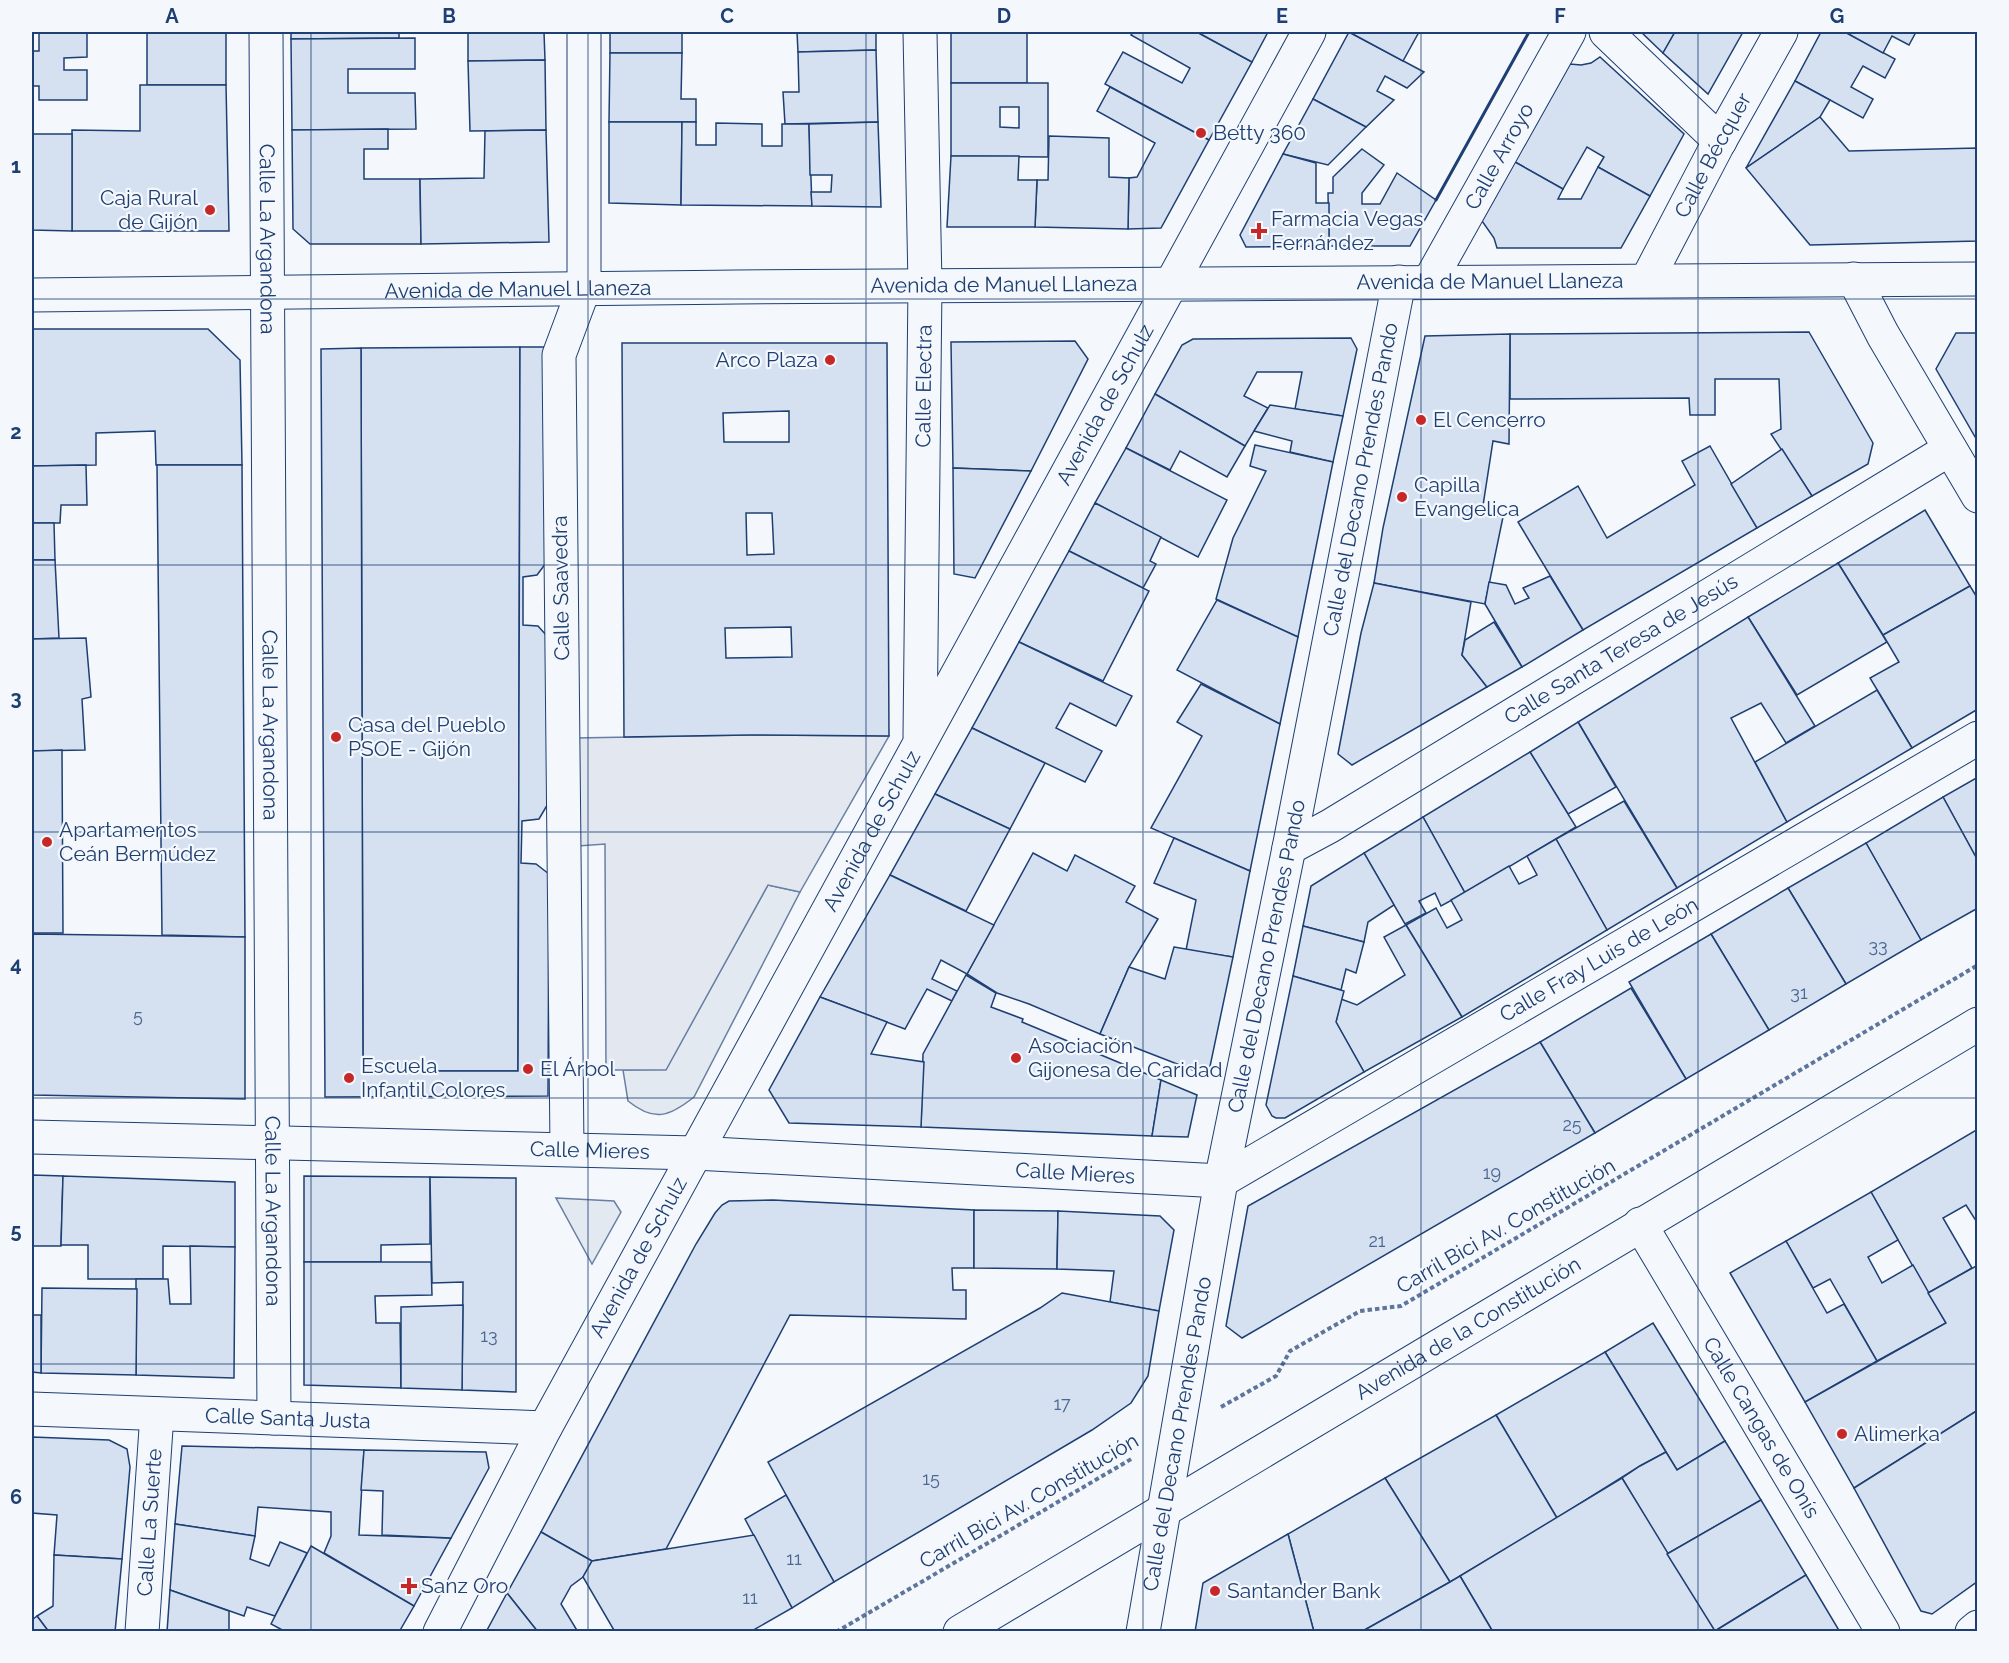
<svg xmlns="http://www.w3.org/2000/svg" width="2009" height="1663" viewBox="0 0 2009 1663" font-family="Raleway,sans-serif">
<rect width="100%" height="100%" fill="#f4f7fb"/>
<g fill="#e3e9f0" stroke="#687fa3" stroke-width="1.5">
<path d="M768,885L800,892L694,1097C669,1117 654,1122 628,1101L623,1070L666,1069Z"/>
<path d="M556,1198L614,1201L621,1212L592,1264Z"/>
</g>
<path fill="#e3e8f0" stroke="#687fa3" stroke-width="1.5" d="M749,735L889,736L800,892L768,885L666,1070H606L605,844L578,846L575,738Z"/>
<g fill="#d5e0f0" stroke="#1d3f73" stroke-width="1.5" fill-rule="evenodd">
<path d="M39,32H87V57L64,58V70H87V100H39V86H32V51H39Z"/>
<rect x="147" y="32" width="79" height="53"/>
<path d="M291,32H399V38L291,39Z"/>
<path d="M468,32H544L545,60L468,61Z"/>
<rect x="610" y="32" width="72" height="21"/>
<path d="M797,32H876V50L798,52Z"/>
<rect x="951" y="32" width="76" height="51"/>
<path d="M1133,32H1197L1252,62L1209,140L1105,84L1123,52L1182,83L1190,68L1131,35Z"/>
<path d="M1197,32H1268L1252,62Z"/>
<path d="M1349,32L1424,72L1407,88L1385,76L1377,91L1394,100L1366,127L1313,99Z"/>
<path d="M1349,32H1419L1403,61Z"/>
<path d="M1641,32H1675L1663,53Z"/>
<path d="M1675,32H1743L1708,94L1663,53Z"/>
<path d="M1821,32H1845L1895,59L1885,78L1863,66L1851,87L1873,99L1863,118L1795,81Z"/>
<path d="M1845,32H1916L1909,45L1892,36L1883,53Z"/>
<path d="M415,38V69H348V93H415L416,129L292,130L291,39Z"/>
<path d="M876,50L878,122L785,124L783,92H799L798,52Z"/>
<path d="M610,53H682L681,99H696V122H609Z"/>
<path d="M1600,57L1684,134L1650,196L1598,167L1604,157L1587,147L1563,189L1515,162L1570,64L1581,65L1591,63Z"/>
<path d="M545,60L546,130L470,131L468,61Z"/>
<path d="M1795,81L1830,100L1820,117L1746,168Z"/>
<path d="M951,83H1048V157L951,156ZM1000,107H1019V128L1000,127Z"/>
<path d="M140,85H226L229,231H72V130L140,131Z"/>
<path d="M1110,87L1209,140L1161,228L1128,229L1129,178L1137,177L1155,143L1097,111Z"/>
<path d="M1313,99L1366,127L1328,165L1283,154Z"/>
<path d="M1820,117L1849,151L1978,148V241L1810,245L1746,168Z"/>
<path d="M609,122H682L681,205L609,203Z"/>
<path d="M682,122H696V145H716V123L762,124V146H782V124H809L812,206L681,205Z"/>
<path d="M878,122L881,207L812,206L811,192H831L832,175H810L809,124Z"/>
<path d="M388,129V149H364V179H420L421,244H310L293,229L292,130Z"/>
<path d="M546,130L549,242L421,244L420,179L484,178L485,131Z"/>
<path d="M32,134H72V231L32,230Z"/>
<path d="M1049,136L1109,138V177L1129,178L1128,229L1035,227L1037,180H1048Z"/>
<path d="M1362,149L1384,165L1362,193V204H1380L1397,173L1436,200L1410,246H1329L1328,193H1333V177Z"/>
<path d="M1283,154L1316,163V203H1329V246L1246,247L1240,235Z"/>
<path d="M951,156H1019L1018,180H1037L1035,227H947Z"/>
<path d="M1515,162L1563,189L1558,199H1581L1598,167L1650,196L1621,248H1497L1494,238L1482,221Z"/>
<path d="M32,329H208L240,360L242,465H156L155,431L96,433V465L32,466Z"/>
<path d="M1809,332L1873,443L1868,464L1812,496L1771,434L1781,429L1779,379H1715V415H1690L1689,398L1510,399V334Z"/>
<path d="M1956,333H1978V442L1936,369Z"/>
<path d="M1510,334L1509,444L1493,441L1482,512L1503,517L1485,604L1374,583L1383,528L1425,336Z"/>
<path d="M1351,338L1357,349L1343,416L1295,409L1302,372H1257L1244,396L1268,408L1245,446L1155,394L1182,345L1193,339Z"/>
<path d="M1075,341L1088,359L1031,471L953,468L951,342Z"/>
<path d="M622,343H887L889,736L749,735L624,737ZM789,411V442H724L723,413ZM746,513H772L774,554L747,555ZM791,627L792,657L726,658L725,628Z"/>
<path d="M520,347L518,1071H363L361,348Z"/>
<path d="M520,347H550L546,563L537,575L523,577V625L538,626L547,636L549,802L539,819L522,821L521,863L536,864L549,874L548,1096L325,1097L321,349L361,348L363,1071H518Z"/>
<path d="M1155,394L1245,446L1227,477L1180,451L1170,470L1126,448Z"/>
<path d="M1270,405L1343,416L1333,462L1290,452L1292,441L1254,431Z"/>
<path d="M1255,445L1333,462L1298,637L1216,599L1233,538L1266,471L1250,466Z"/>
<path d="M1710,446L1757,528L1583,630L1518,522L1578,486L1607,538L1695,485L1682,461Z"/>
<path d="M1126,448L1227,500L1198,557L1095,503Z"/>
<path d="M1782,449L1812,496L1757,528L1731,484Z"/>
<path d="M86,465L87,505H61L60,523H32V466Z"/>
<path d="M157,465H242L245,937L162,935Z"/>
<path d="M953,468L1031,471L975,578L954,574Z"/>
<path d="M1095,503L1161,537L1150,561L1156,564L1143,588L1069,551Z"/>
<path d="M1925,510L1970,586L1883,635L1838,563Z"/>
<path d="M32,523H54L55,560H32Z"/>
<path d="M1069,551L1149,591L1103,681L1019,642Z"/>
<path d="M32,560H55L59,638L32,639Z"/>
<path d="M1838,563L1887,642L1797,695L1748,617Z"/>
<path d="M1550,576L1583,630L1522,667L1485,604L1489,582L1506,585L1515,604L1529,598L1523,588Z"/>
<path d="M1374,583L1471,602L1462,655L1487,687L1352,765L1338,754L1361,633Z"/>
<path d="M1970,586L1978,599V709L1912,748L1870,678L1899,662L1883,635Z"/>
<path d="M1217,600L1298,637L1280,724L1177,670Z"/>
<path d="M1748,617L1815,726L1786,743L1761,703L1731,718L1787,822L1677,888L1578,722Z"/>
<path d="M1494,622L1522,667L1487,687L1462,655L1465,640Z"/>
<path d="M86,638L91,697L82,699L85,750L32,751V639Z"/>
<path d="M1019,642L1132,696L1116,726L1070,703L1056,728L1102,751L1085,782L972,728Z"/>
<path d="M1201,684L1280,724L1250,871L1151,828L1202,736L1177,722Z"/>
<path d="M1877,690L1912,748L1787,822L1755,762Z"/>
<path d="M1578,722L1616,787L1568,814L1530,752Z"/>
<path d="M972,728L1045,763L1010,829L935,794Z"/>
<path d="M62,750L63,933H32V751Z"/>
<path d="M1530,752L1576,827L1465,893L1423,817Z"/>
<path d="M1978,777V861L1943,797Z"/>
<path d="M935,794L1010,829L966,911L890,875Z"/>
<path d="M1943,797L1978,861V908L1921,940L1866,843Z"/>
<path d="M1624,801L1677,888L1607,930L1556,839Z"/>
<path d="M1423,817L1465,893L1441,906L1435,893L1419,901L1426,913L1405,924L1364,853Z"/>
<path d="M1174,838L1250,871L1233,957L1186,950L1196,900L1154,883Z"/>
<path d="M1556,839L1607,930L1462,1017L1406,925L1436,908L1447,928L1462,920L1451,900L1509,866L1519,884L1537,875L1527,856Z"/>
<path d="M1866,843L1921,940L1846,984L1788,888Z"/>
<path d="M1033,853L1067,871L1075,855L1135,886L1126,902L1158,919L1129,967L1100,1034L1029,1004L997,993L967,974Z"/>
<path d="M1364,853L1394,905L1368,922L1364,942L1303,926L1311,886Z"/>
<path d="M890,875L994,925L967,974L941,960L932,979L957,991L952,1001L927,989L905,1029L820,997Z"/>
<path d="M1788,888L1846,984L1769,1030L1711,934Z"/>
<path d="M1406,925L1462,1017L1364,1072L1336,1022L1341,999L1357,1005L1405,975L1384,937Z"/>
<path d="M1303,926L1364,942L1356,973L1346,969L1341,990L1293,976Z"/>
<path d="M32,934L245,937V1099L32,1095Z"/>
<path d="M1711,934L1769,1030L1686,1079L1629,982Z"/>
<path d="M1174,947L1233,957L1208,1076L1100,1034L1129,967L1165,979Z"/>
<path d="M966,975L996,993L991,1007L1023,1019L1022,1022L1161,1080L1152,1136L921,1127L923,1054Z"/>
<path d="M1293,976L1344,991L1336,1022L1364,1072L1285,1118H1276L1272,1116L1266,1105Z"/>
<path d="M1631,988L1686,1079L1595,1133L1540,1042Z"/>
<path d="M820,997L887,1022L871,1054L924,1062L921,1127L789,1123L769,1090Z"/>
<path d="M1540,1042L1595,1133L1242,1338L1226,1326L1248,1206Z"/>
<path d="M1161,1080L1197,1095L1188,1137L1152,1136Z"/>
<path d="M1978,1129V1224L1966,1205L1943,1218L1972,1268L1928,1293L1871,1192Z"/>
<path d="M32,1175L63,1176L61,1246H32Z"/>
<path d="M63,1176L235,1182V1247L163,1246V1279H88V1245H61Z"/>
<path d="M304,1176L430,1177V1244L381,1245V1262H304Z"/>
<path d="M430,1177L516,1178V1392L462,1390L463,1282L432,1283Z"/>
<path d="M1871,1192L1898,1240L1868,1257L1882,1283L1913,1265L1946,1323L1877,1361L1830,1279L1813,1288L1786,1241Z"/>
<path d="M773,1200L974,1210V1268H952L953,1290H966V1319L790,1315L666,1549L592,1561L541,1532L696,1244L715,1213L722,1205L729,1201Z"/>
<path d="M974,1210L1058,1211L1057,1269L974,1268Z"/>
<path d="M1058,1211L1160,1216L1174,1230L1159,1311L1110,1302L1114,1271L1057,1269Z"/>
<path d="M1786,1241L1827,1313L1844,1304L1877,1361L1805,1402L1730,1273Z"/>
<path d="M190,1246L235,1247L234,1378L136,1375V1279H168L170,1304H191Z"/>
<path d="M304,1262H431L432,1295L375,1296L376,1323H400L401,1388L304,1385Z"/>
<path d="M1978,1265V1410L1854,1488L1805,1402L1946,1323L1928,1293Z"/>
<path d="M42,1288L137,1289L136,1375L41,1373Z"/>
<path d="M1062,1293L1159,1311L1148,1376L1131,1403L1092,1430L834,1582L768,1462L1040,1308Z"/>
<path d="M463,1305L462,1390L401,1388V1307Z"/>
<path d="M32,1315H41V1373L32,1372Z"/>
<path d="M1653,1323L1725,1441L1677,1470L1605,1352Z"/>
<path d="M1605,1352L1666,1452L1640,1466L1557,1518L1496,1415Z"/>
<path d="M1978,1410V1581L1932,1614L1921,1611L1854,1488Z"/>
<path d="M1496,1415L1557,1518L1450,1582L1385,1478Z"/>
<path d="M32,1437L109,1440L127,1449L130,1467L122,1559L54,1555L57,1515L32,1513Z"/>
<path d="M1725,1441L1761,1500L1667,1554L1622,1478L1640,1466L1666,1452L1677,1470Z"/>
<path d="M182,1446L364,1450L359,1535L451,1538L414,1606L324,1553L331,1536V1512L258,1507L255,1536L175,1524Z"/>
<path d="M364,1450L486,1452L489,1468L451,1538L382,1535L383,1491L361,1490Z"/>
<path d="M1385,1478L1450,1582L1361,1632H1314L1288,1534Z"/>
<path d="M1622,1478L1716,1632H1493L1460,1576Z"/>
<path d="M786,1495L834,1582L792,1608L745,1519Z"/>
<path d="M1761,1500L1806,1575L1715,1631L1667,1554Z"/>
<path d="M175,1524L255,1536L250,1559L269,1566L280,1542L307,1553L275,1616L247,1607L244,1616L170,1590Z"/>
<path d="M541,1532L592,1561L583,1577L571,1586L561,1604L578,1632H538L507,1593Z"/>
<path d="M1288,1534L1314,1632H1195L1203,1583Z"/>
<path d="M754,1535L792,1608L750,1632H615L583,1577L592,1561Z"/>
<path d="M311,1546L414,1606L399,1632H286L271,1624Z"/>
<path d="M54,1555L122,1559L115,1632H49L37,1616L53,1606Z"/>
<path d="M1806,1575L1840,1632H1716L1715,1631Z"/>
<path d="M1460,1576L1493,1632H1361L1450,1582Z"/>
<path d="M170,1590L229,1611V1632H167Z"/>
<path d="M507,1593L538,1632H486Z"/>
<path d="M37,1616L49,1632H32V1620Z"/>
</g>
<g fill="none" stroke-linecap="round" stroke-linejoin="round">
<defs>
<g id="minor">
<path id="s1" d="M266,32L274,1418"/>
<path d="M1606,32L1720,141"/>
<path d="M1854,279L1883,335L1978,496"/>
<path id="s2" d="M1647,280L1717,146L1781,32"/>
<path id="s3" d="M1429,282L1569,32"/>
<path id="s4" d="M920,736L925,285L920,32"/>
<path id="s5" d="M1289,848L1330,826L1950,449"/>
<path id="s6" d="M32,1137L695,1153L1221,1181"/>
<path d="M567,1149L559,355L584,288V32"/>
<path id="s7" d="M1221,1181L1978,738"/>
<path id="s8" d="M1640,1224L1883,1632"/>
<path id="s9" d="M32,1409L545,1428"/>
<path id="s10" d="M142,1632L157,1414"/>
<path id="s11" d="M440,1632L545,1428L1309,32"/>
<path id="s12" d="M1143,1632L1221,1181L1289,848L1399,282"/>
<path d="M1972,1632L1978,1627"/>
</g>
<g id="major">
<path id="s13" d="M32,295C266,294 501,289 736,287C1150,283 1564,281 1978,279"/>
<path id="s14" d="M960,1632L1978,1024"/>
</g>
</defs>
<use href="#minor" stroke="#1d3f73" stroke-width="35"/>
<use href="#major" stroke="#1d3f73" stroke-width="35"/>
<g stroke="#5e769c" stroke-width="4" stroke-dasharray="4.5 3" stroke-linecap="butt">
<path d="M1221,1407L1276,1376L1290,1351L1360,1311L1401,1306L1978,965"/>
<path d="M836,1632L1133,1458"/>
</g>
<use href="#minor" stroke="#f4f7fb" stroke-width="33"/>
<use href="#major" stroke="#f4f7fb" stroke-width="33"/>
<path stroke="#1d3f73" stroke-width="3" d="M1436,200L1529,32"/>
</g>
<path fill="none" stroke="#1d3f73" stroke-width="1.5" stroke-opacity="0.55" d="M311,32V1632M588,32V1632M866,32V1632M1143,32V1632M1421,32V1632M1698,32V1632M32,299H1978M32,565H1978M32,832H1978M32,1098H1978M32,1364H1978"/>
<g fill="#c62828" stroke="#f4f7fb" stroke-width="2">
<circle cx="1201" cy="133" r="6"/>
<circle cx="210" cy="210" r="6"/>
<path d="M1256 222h6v6h6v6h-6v6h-6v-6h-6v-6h6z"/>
<circle cx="830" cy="360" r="6"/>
<circle cx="1421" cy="420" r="6"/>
<circle cx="1402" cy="497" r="6"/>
<circle cx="336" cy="737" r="6"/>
<circle cx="47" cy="842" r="6"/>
<circle cx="1016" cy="1058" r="6"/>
<circle cx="528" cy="1069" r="6"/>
<circle cx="349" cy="1078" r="6"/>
<circle cx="1842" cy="1434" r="6"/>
<path d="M406 1577h6v6h6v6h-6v6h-6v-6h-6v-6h6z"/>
<circle cx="1215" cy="1591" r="6"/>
</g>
<g text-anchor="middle" stroke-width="4.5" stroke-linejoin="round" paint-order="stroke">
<g font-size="18" fill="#4b6792">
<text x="1878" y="952">33</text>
<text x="1799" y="999">31</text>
<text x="138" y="1022">5</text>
<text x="1572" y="1131">25</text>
<text x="1492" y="1179">19</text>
<text x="1377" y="1247">21</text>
<text x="489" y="1342">13</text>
<text x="1062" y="1410">17</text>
<text x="931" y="1485">15</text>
<text x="794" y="1565">11</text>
<text x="750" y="1604">11</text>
</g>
<g font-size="21" fill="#1d3f73" stroke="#f4f7fb" text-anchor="start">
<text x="1213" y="140">Betty 360</text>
<text x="198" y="205" text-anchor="end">Caja Rural<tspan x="198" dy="24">de Gijón</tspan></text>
<text x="1271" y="226">Farmacia Vegas<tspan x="1271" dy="24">Fernández</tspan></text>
<text x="818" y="367" text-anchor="end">Arco Plaza</text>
<text x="1433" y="427">El Cencerro</text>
<text x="1414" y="492">Capilla<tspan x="1414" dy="24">Evangelica</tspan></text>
<text x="348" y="732">Casa del Pueblo<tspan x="348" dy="24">PSOE - Gijón</tspan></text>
<text x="59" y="837">Apartamentos<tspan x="59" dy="24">Ceán Bermúdez</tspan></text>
<text x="1028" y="1053">Asociación<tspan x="1028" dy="24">Gijonesa de Caridad</tspan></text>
<text x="361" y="1073">Escuela<tspan x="361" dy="24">Infantil Colores</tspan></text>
<text x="540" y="1076">El Árbol</text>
<text x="1854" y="1441">Alimerka</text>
<text x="421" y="1593">Sanz Oro</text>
<text x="1227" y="1598">Santander Bank</text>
</g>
<g font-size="21" fill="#1d3f73" stroke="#f4f7fb">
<text dy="7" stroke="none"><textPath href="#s2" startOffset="141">Calle Bécquer</textPath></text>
<text dy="7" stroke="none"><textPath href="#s3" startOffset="144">Calle Arroyo</textPath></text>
<text dy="7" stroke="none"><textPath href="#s1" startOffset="207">Calle La Argandona</textPath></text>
<text dy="7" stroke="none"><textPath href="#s13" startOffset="1458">Avenida de Manuel Llaneza</textPath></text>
<text dy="7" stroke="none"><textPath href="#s13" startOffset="972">Avenida de Manuel Llaneza</textPath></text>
<text dy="7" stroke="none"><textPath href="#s13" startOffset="486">Avenida de Manuel Llaneza</textPath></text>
<text dy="7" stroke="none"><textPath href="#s4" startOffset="350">Calle Electra</textPath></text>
<text dy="7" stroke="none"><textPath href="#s11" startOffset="1396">Avenida de Schulz</textPath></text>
<text dy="7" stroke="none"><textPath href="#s12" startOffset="1173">Calle del Decano Prendes Pando</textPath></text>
<text transform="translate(561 588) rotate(-91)" y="7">Calle Saavedra</text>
<text dy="7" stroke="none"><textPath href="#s5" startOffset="387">Calle Santa Teresa de Jesús</textPath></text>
<text dy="7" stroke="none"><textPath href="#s1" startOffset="693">Calle La Argandona</textPath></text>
<text dy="7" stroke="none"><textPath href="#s11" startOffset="910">Avenida de Schulz</textPath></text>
<text dy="7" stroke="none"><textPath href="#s12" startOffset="687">Calle del Decano Prendes Pando</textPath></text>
<text dy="7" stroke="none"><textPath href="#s7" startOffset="438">Calle Fray Luis de León</textPath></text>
<text dy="7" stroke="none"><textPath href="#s6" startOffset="558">Calle Mieres</textPath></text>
<text dy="7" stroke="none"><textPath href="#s6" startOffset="1044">Calle Mieres</textPath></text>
<text dy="7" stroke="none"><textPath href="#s1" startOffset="1179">Calle La Argandona</textPath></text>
<text transform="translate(1506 1226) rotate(-30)" y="7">Carril Bici Av. Constitución</text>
<text dy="7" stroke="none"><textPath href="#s11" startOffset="424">Avenida de Schulz</textPath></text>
<text dy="7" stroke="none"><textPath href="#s14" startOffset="592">Avenida de la Constitución</textPath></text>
<text dy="7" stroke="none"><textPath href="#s9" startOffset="256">Calle Santa Justa</textPath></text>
<text dy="7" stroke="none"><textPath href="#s8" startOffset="237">Calle Cangas de Onís</textPath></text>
<text dy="7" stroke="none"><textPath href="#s12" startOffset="201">Calle del Decano Prendes Pando</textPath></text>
<text transform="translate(1029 1501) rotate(-30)" y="7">Carril Bici Av. Constitución</text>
<text dy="7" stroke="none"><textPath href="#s10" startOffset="110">Calle La Suerte</textPath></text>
</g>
</g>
<rect width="2009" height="1663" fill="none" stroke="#f4f7fb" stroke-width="66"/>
<rect x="33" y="33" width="1943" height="1597" fill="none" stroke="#1d3f73" stroke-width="2"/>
<g font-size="20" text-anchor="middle" font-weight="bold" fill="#1d3f73">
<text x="172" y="23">A</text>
<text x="449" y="23">B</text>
<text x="727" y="23">C</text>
<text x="1004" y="23">D</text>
<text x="1282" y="23">E</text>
<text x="1560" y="23">F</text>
<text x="1837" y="23">G</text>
<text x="16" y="173">1</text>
<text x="16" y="439">2</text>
<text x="16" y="705">3</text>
<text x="16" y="971">4</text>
<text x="16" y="1238">5</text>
<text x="16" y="1504">6</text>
</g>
</svg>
